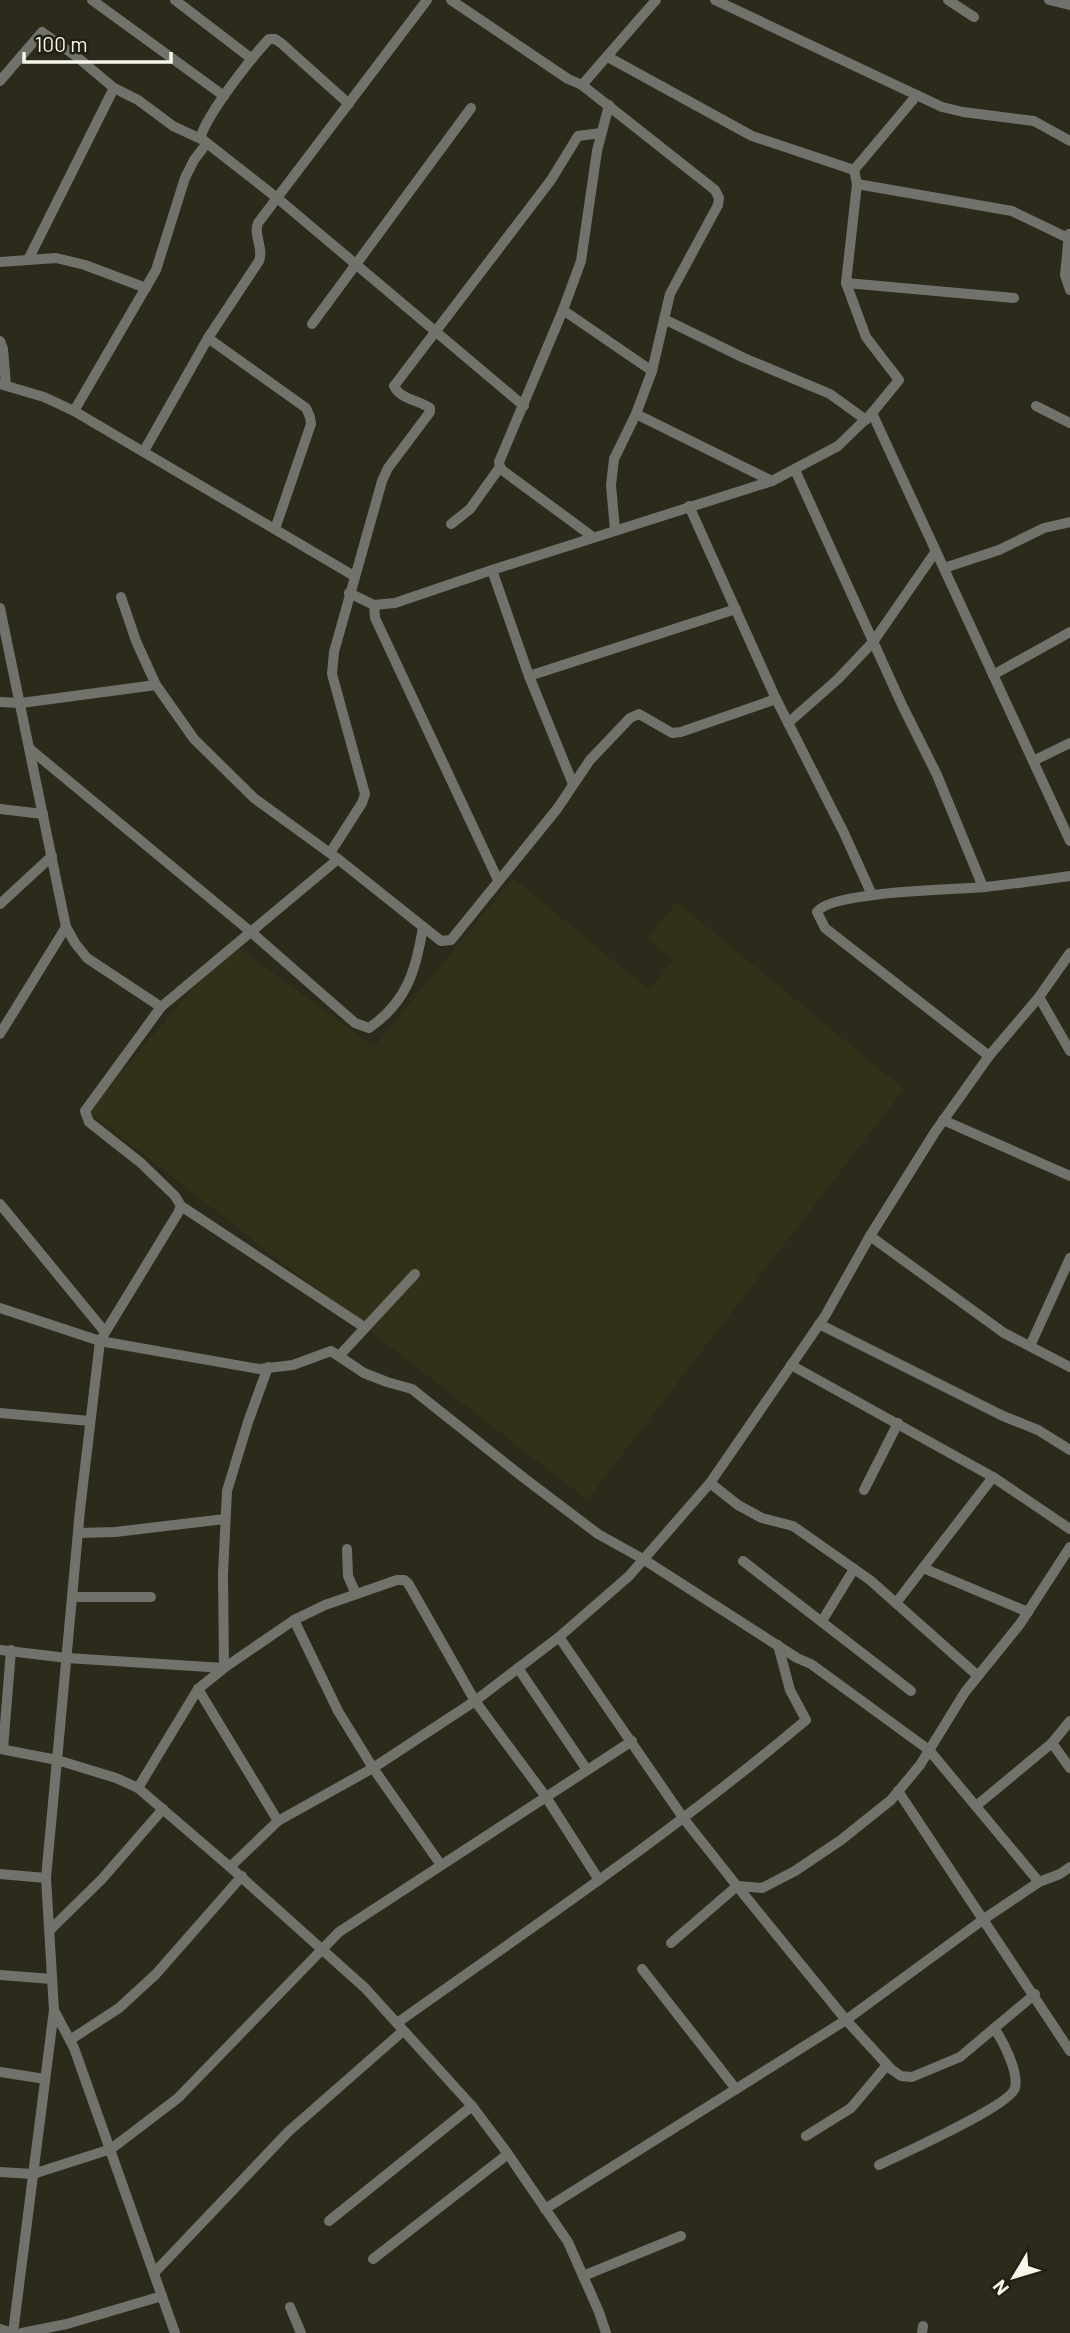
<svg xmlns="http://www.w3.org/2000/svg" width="1070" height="2333" viewBox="0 0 1070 2333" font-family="Barlow,sans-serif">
<rect width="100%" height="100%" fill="#2c2a1b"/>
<path fill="#33301a" d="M513,878L649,990L673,960L647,939L677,902L904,1089L587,1500L88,1111L232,943L374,1047Z"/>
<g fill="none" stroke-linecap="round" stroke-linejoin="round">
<g stroke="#70726b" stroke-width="10">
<path d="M92,0L224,96"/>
<path d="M175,0L252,59"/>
<path d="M451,0L568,79L582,85L715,190L719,198L718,205L670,294L652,371L636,414L614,459L611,485L615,530"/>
<path d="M715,0L942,107L963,112L1034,121L1070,141"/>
<path d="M948,0L974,17"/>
<path d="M1049,0L1070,5"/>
<path d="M608,57L752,136L854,170"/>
<path d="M0,81L42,32L77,57L114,88L138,100L173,126L203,140"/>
<path d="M582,85L656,0"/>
<path d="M349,104L281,43L275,39H269C251,58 208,113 201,136L203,140L276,197L524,406"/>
<path d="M854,170L917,95"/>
<path d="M857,184L1012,211L1068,238"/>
<path d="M1069,234L1065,275L1070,290"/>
<path d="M29,258L114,88"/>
<path d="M0,262L56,258L85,265L146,288"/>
<path d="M846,283L1014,298"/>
<path d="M563,310L652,371"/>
<path d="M664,319L744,358L830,394L866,420"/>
<path d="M312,324L471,108"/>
<path d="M208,338L306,408L310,417L311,424L275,529"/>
<path d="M0,341L3,349L6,385"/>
<path d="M0,384L44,397L74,411L354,576"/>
<path d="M1036,406L1070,423"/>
<path d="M74,411L156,270L185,178L194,160L207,143"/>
<path d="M872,413L1070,841"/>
<path d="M636,414L772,481"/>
<path d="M144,451L208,338L259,261C264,248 253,235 258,223L427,0"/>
<path d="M500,467L502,470L593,537"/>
<path d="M795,470L902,705L937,775L983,887"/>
<path d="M689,506L776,699L844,833L872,895"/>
<path d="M451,524L470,509L500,467L499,462L563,310L581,261L597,151L609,105"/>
<path d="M944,568L999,550L1044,528L1070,522"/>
<path d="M492,570L529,676L573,784"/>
<path d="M349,593L374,605L395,603L492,570L772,481L838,446L872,413L899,380L866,337L846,283L857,184L854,170"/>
<path d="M121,597L136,641L156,685L194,739L254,798L338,859L441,941L451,940L557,809L590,760L630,718L639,714L672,733L681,732L776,699"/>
<path d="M374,605L375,618L498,880"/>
<path d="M0,608L66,927L75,943L87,958L161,1007"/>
<path d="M993,675L1070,632"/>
<path d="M529,676L736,609"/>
<path d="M0,702L21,703L156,685"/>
<path d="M788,723L838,679L873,642L936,551"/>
<path d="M30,749L251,932L355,1023L369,1028C407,1002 416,970 423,927"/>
<path d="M1033,761L1070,743"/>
<path d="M0,809L43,814"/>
<path d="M330,853L362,803L365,794L332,674L334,652L382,481L388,468L430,412V408C418,400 400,399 394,386L551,180L578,136L601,133"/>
<path d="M338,859L161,1007L85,1111L89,1122L141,1163L175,1196L181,1206L364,1327"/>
<path d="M0,904L52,856"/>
<path d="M1039,997L1070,1051"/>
<path d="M0,1034L66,927"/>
<path d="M989,1056L825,928L817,912C830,891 956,890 985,887C1013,884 1042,880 1070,876"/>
<path d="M943,1120L1070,1176"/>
<path d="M0,1204L105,1332"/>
<path d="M181,1206L178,1213L100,1341L259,1369L293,1365L331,1351L364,1373L387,1382L412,1389L524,1478L598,1534L643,1559L797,1658L811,1664L929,1750L1039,1882"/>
<path d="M870,1236L1004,1333L1070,1367"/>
<path d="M0,1308L100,1341L80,1510L57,1760L0,1749"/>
<path d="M819,1324L1003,1416L1038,1430L1070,1450"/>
<path d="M1030,1346L1070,1258"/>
<path d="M339,1356L415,1274"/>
<path d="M791,1365L993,1477L1070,1529"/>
<path d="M0,1413L90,1421"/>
<path d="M710,1483L738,1505L762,1518L793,1526L870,1580L978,1676"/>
<path d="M864,1490L898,1423"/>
<path d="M78,1533L115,1532L225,1519"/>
<path d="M347,1549L348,1576L356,1594"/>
<path d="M743,1561L911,1691"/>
<path d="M923,1568L1028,1612"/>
<path d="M72,1597H151"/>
<path d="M896,1603L993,1477"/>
<path d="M294,1620L325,1605L397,1580H404L408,1583L475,1701L546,1797L599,1880"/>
<path d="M822,1621L854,1569"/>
<path d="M559,1637L684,1819L737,1886L762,1888L795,1871L841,1840L891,1800L920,1765L965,1692L1020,1624L1070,1547"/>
<path d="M0,1650L67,1658L224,1668L223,1574L227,1491L248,1422L268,1367"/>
<path d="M518,1668L587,1770"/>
<path d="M198,1689L278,1821"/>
<path d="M1052,1743L1070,1768"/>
<path d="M3,1749L11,1650"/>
<path d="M138,1788L198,1689L224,1668L294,1620L338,1711L373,1768L441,1865"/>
<path d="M898,1791L1070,2051"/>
<path d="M976,1806L1052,1743L1070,1721"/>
<path d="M230,1867L365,1988L472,2106L508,2154L568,2242L599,2312L606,2333"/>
<path d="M0,1874L46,1878L57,1760L116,1778L138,1788L230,1867L278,1821L373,1768L475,1701L559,1637L629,1576L710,1483L825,1316L870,1236L935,1132L989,1056L1039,997L1070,953"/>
<path d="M46,1878L54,2010L74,2048L175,2333"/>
<path d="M50,1930L102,1879L163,1809"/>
<path d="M671,1943L737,1886L846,2020L891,2069L901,2076L912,2077L960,2057L1035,1994"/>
<path d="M642,1969L736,2089"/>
<path d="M0,1975L52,1979"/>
<path d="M397,2023C535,1925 676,1830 806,1720L790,1690L778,1645"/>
<path d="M70,2040L119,2008L156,1974L242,1876"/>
<path d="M0,2072L45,2079"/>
<path d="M806,2136L851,2108L887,2065"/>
<path d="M879,2165C901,2154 1010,2106 1015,2088C1019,2072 1003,2041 994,2028"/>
<path d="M0,2172L33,2174L111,2149L178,2098L339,1932L632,1741"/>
<path d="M545,2209L846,2020L984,1919L1039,1882L1060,1874L1070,1867"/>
<path d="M329,2221L472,2106"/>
<path d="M373,2259L508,2154"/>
<path d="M154,2273L289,2131L403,2031"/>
<path d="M583,2276L681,2236"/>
<path d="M290,2307L301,2333"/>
<path d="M0,2329L12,2333"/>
<path d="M13,2333L54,2010"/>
<path d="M22,2333L67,2324L162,2296"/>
<path d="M922,2333L923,2326"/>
</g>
</g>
<g transform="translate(1014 2277) rotate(232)" stroke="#222011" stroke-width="5" paint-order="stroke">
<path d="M0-5L12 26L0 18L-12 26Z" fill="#f6f5eb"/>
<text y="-10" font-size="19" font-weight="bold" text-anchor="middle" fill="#f6f5eb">N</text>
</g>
<path d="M24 52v10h147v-10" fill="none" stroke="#f6f5eb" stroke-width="3.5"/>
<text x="35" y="52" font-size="21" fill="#f6f5eb" stroke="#222011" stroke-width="5" paint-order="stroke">100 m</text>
</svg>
